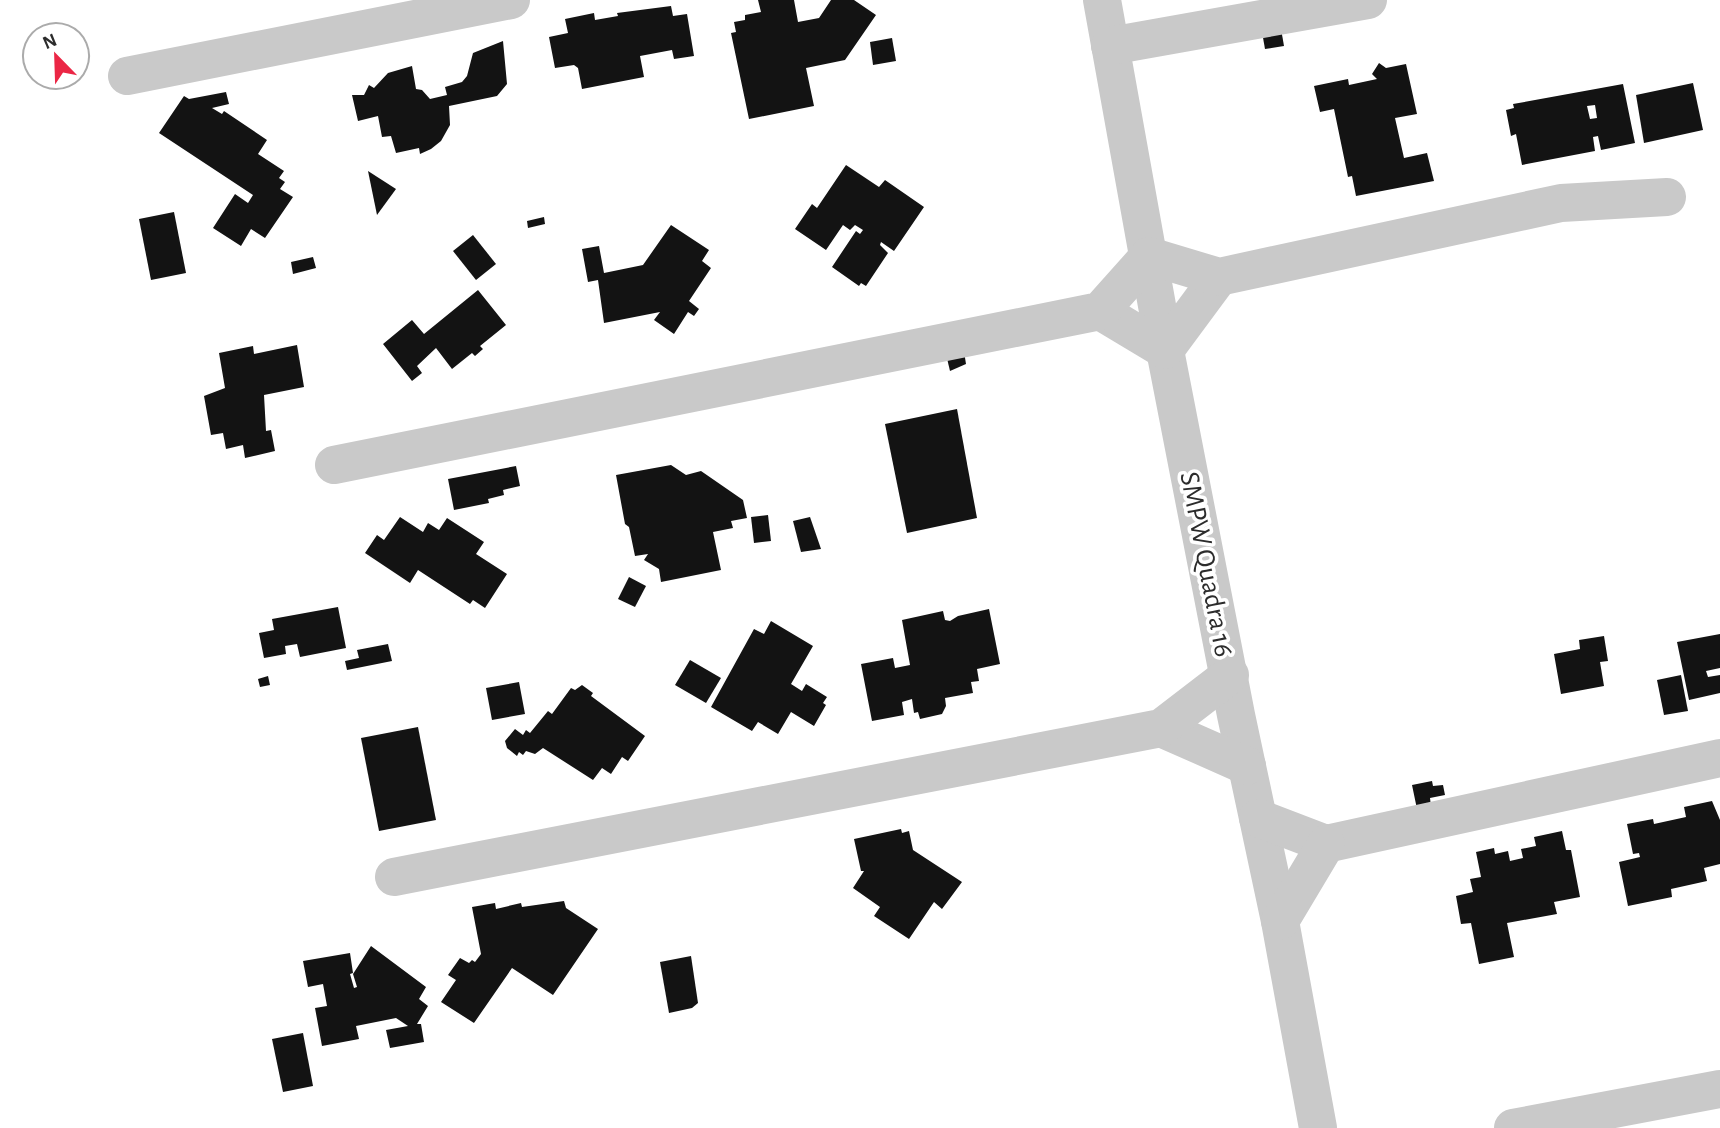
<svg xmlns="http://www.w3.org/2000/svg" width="1720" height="1128" viewBox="0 0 1720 1128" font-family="'Alegreya Sans',sans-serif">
<rect width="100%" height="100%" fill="#fff"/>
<g fill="#131313" fill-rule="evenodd">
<path d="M758,0H794L798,22L819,18L831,0H854L876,15L845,60L806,68L814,106L749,119L731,33L736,32L734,22L745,20V15L761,12Z"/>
<path d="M671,6L673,16L687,14L694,56L674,59L672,50L640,56L644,77L582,89L578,68L574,65L555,68L549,37L568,33L565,19L594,13L595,20L618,16L617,13Z"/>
<path d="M1280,23L1284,46L1265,49L1262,32Z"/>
<path d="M892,38L896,61L873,65L870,42Z"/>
<path d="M503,41L507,84L497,96L449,106L450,125L441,141L431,149L420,154L419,148L396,153L391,136L382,137L378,116L358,121L352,95H364L369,85L374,88L388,73L412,66L416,89L422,90L430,99L447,95L445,87L462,82L467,76L473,53Z"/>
<path d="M1379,63L1386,68L1406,64L1417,114L1395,118L1404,158L1427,153L1434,181L1356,196L1352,176L1348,177L1334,109L1320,112L1314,86L1348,79L1349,85L1377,79L1372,74Z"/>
<path d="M1693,83L1703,130L1644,143L1636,95Z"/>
<path d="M1623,84L1635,143L1601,150L1598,136L1593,137L1595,151L1522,165L1516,134L1511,136L1506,110L1514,108L1513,104ZM1595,105L1597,118L1590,119L1587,106Z"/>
<path d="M226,92L229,104L212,108L222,114L224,111L267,140L258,154L284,171L279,178L285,182L280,189L293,197L265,238L251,229L241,246L213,228L235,194L248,203L253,195L159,133L184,96L189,99Z"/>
<path d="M846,165L879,187L885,180L924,207L894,251L881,242L880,245L888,253L866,286L861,283L859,286L832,267L856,231L860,234L863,230L855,225L850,230L843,225L826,250L795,229L812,204L817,208Z"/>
<path d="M368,171L396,189L377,215Z"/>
<path d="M174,212L186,273L151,280L139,219Z"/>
<path d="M544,217L545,224L528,228L527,221Z"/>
<path d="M671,225L709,250L702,261L711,268L689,301L699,309L694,316L688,312L674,334L654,320L660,312L604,323L598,280L588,282L582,249L599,246L604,273L643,265Z"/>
<path d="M473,235L496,264L476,280L453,251Z"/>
<path d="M313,257L316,268L293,274L291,262Z"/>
<path d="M478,290L506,325L480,346L483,349L475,356L472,353L452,369L436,348L417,366L422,373L412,381L383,344L412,320L424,334Z"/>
<path d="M297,345L304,387L264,395L266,431L271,430L275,451L245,458L243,445L226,449L223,433L211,435L204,396L225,388L219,353L253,346L254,354Z"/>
<path d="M963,345L966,364L950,371L945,350Z"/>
<path d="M957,409L977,518L907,533L885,424Z"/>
<path d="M671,465L686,475L701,471L743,500L747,518L731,521L733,528L713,532L721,570L661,582L659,569L644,560L648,554L635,556L629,527L625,524L616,475Z"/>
<path d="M516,466L520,486L503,490L504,495L488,499L489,503L454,510L448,479Z"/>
<path d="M768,515L771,541L754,543L751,517Z"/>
<path d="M400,517L423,532L428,523L439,530L447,518L484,542L476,554L507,574L485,608L473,600L470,604L418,570L410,583L365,553L377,535L384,540Z"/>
<path d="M810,517L821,549L801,552L793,521Z"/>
<path d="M629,577L646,586L635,607L618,599Z"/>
<path d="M338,607L346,648L300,657L297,644L285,646L286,654L264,658L259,633L274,630L272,619Z"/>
<path d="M989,609L1000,664L977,669L979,681L971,682L973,693L945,698L946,706L942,714L920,719L918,712L914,713L912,699L902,702L904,715L872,721L861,664L893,658L895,668L910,665L902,620L943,611L945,620L950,621L958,616Z"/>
<path d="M771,621L813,646L791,684L802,691L806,684L827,697L823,703L826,705L814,726L791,712L778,734L758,722L752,731L711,707L754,629L764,634Z"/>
<path d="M1720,634V668L1706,671L1708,677L1720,675V693L1689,700L1677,642Z"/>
<path d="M1604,636L1608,661L1600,662L1604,686L1561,694L1554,654L1580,649L1579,640Z"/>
<path d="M388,644L392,661L347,670L345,661L359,658L357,650Z"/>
<path d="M690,660L721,678L706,703L675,685Z"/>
<path d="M1681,675L1688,711L1664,715L1657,680Z"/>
<path d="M268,676L270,685L260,687L258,679Z"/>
<path d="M519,682L525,714L492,720L486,688Z"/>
<path d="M582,685L593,693L591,696L645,736L628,761L622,757L611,774L602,768L593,780L543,748L535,754L526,751L523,755L519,752L517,756L507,748L505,741L515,729L523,735L526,730L530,733L548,711L552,714L571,688L575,690Z"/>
<path d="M418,727L436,820L379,831L361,738Z"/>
<path d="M1432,781L1433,786L1443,785L1445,795L1430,798L1431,806L1417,809L1412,785Z"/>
<path d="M1712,801L1720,820V864L1704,868L1707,881L1671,889L1672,897L1628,906L1619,862L1640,857L1639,853L1633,854L1627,824L1653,819L1654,824L1686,817L1684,807Z"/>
<path d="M901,829L902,833L909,831L913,850L962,882L942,909L934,902L909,939L874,916L880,907L853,888L864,871H861L854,839Z"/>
<path d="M1562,831L1566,850H1571L1580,897L1554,902L1557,914L1507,923L1514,957L1479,964L1471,923L1461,924L1456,896L1473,892L1470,879L1481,877L1476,852L1494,848L1495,854L1508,851L1510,861L1523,858L1521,849L1536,846L1534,837Z"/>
<path d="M564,901L566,908L598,929L553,995L512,968L474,1023L441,1002L456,980L448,975L460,958L469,963L472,960L475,962L481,954L472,907L495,903L496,909L521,903L522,907Z"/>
<path d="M371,946L426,987L419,999L428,1006L417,1024H421L424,1042L390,1048L386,1030L408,1026L396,1018L356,1026L359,1039L322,1046L315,1008L327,1006L323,984L308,987L303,961L350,953L353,973L350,974L354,988L357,987L353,974Z"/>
<path d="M691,956L698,1003L692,1008L669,1013L660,962Z"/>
<path d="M303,1033L313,1086L283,1092L272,1039Z"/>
</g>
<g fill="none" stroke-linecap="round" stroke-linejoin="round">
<g stroke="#c9c9c9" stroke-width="38">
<path d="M1102,0L1165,350L1236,715L1280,921L1318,1128"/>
<path d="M1110,46L1368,0"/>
<path d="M127,76L511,0"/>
<path d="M1100,311L1165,350L1219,277"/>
<path d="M334,465L1100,311L1149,256L1219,277L1561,203L1667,197"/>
<path d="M1161,728L1247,766"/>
<path d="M1258,818L1326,844L1720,758"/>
<path d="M394,877L1161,728L1230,675"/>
<path d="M1280,921L1326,844"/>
<path d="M1513,1128L1720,1089"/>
</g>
</g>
<g text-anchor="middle" stroke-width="7" stroke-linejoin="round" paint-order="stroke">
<g font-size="28" fill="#2c2c2c" stroke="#fff">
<text transform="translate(1208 564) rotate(79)" y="10">SMPW Quadra 16</text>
</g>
</g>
<g transform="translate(56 56) rotate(337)"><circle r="33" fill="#ffffff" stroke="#ababab" stroke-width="2"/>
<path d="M0-5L12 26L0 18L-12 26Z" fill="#eb2645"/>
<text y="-10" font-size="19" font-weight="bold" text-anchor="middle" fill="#2c2c2c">N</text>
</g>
</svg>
